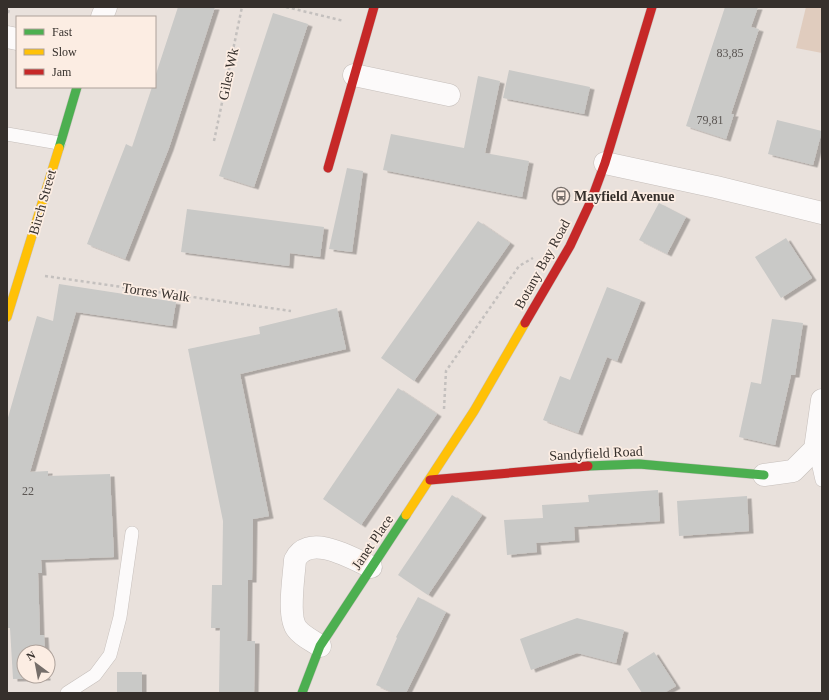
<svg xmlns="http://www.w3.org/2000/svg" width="829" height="700" viewBox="0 0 829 700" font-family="'Times New Roman',serif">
<defs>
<filter id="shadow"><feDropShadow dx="4.5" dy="2.5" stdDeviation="0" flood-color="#0004"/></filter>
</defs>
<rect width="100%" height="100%" fill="#e9e1dc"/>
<path fill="#e0ccbe" d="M806,7H822V53L796,48Z"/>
<g fill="#c9c9c7" filter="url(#shadow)">
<path d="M178,7H215L169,148L125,259L87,244L126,144L132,147L152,87H155V77Z"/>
<path d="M725,7H758L751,27L759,29L731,114H734L726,139L686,126Z"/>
<path d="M273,13L308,24L254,187L219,176Z"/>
<path d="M509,70L590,87L584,114L503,98Z"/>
<path d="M478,76L500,81L485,153L529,161L522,197L383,170L391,134L464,148Z"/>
<path d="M777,120L822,131L813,165L768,154Z"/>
<path d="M347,168L363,171L352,252L329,249Z"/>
<path d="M659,203L686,217L667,254L639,240Z"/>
<path d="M187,209L324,227L320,257L290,253L289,266L181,252Z"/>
<path d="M478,221L510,243L414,381L381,358Z"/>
<path d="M786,238L812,278L781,298L755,257Z"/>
<path d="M59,284L176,302L172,326L76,312L30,472L48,471V476L110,474L114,557L41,560L42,573H38L40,635H44L45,652H24V676H46V678L13,679L10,628H7V421L37,316L53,321Z"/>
<path d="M607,287L641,300L617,361L607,357L578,433L543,420L560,376L570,380Z"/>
<path d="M337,308L346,349L240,374L269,516L253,519L252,580H248L247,641H255L254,693H219L220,628H211L212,585H222L223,521L188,349L260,334L259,327Z"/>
<path d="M772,319L803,323L795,375H791L775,445L739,437L751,382L761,384Z"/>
<path d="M398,388L437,414L361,525L323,499Z"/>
<path d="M658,490L660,521L574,527L575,540L536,543L537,552L507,555L504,520L543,518L542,505L589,502L588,495Z"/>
<path d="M452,495L482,515L428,595L398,575Z"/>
<path d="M747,496L749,531L679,536L677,501Z"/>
<path d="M418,597L446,612L406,693H394L376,685L397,638L396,637Z"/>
<path d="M577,618L624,630L616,663L577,653L531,670L520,639Z"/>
<path d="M654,652L676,686L664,693H642L627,669Z"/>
<rect x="117" y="672" width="25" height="21"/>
</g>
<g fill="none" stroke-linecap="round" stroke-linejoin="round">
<defs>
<g id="lane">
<path d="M7,134L59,143"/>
<path d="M815,449L822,480"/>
<path d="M67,693L95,675L110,655L120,617L132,533"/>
</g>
<g id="street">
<path d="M102,17L106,7"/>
<path d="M7,37L17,39"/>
<path d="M354,75L449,95"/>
<path d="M605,163L716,187L822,213"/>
<path d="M764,475L793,471L815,449L822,400"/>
<path d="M320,646C313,641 302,636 297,629C287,617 294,576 295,560C308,532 352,558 371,567"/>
</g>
<g id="fast">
<path d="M59,148L77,87"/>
<path d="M588,466L639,464L764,475"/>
<path d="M302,693L320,646L406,515"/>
</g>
<g id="slow">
<path d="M7,317L59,148"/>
<path d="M406,515L474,411L525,323"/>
</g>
<g id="jam">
<path d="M328,168L374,7"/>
<path d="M525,323L570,246L591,201L605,163L652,7"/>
<path d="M430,480L588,466"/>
</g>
</defs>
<use href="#lane" stroke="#c6bfbb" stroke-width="14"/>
<use href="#street" stroke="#c6bfbb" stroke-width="23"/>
<use href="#fast" stroke="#c6bfbb" stroke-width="10"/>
<use href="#slow" stroke="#c6bfbb" stroke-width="10"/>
<use href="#jam" stroke="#c6bfbb" stroke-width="10"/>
<g stroke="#c4c0be" stroke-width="2.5" stroke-dasharray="3 3" stroke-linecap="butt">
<path d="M286,7L344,21"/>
<path d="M8,13L10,7"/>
<path d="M214,141L242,7"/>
<path d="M45,276L291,311"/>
<path d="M444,409L446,371L519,266L533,258"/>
</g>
<use href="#lane" stroke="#fcfafa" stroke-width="13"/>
<use href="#street" stroke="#fcfafa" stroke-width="22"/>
<use href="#fast" stroke="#4caf50" stroke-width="9"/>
<use href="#slow" stroke="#ffc107" stroke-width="9"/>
<use href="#jam" stroke="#c62828" stroke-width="9"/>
</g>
<defs>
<symbol id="bus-ring" viewBox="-11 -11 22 22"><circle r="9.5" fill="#fcede3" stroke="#756e6a" stroke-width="1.5"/><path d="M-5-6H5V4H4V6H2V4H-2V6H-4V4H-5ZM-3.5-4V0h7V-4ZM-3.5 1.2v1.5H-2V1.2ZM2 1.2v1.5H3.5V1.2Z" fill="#756e6a"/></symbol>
</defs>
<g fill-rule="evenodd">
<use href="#bus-ring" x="551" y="186" width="20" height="20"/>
</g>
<g text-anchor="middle" stroke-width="3.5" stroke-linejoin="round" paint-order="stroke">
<g font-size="12" fill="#5b5653">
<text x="730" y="57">83,85</text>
<text x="710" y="124">79,81</text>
<text x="28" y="495">22</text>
</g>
<g font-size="14" fill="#36302c" stroke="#fcede3">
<text transform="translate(228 74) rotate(-78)" y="5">Giles Wk</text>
<text transform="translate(42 202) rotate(-74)" y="5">Birch Street</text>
<text transform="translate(542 264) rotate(-61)" y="5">Botany Bay Road</text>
<text transform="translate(156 292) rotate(8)" y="5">Torres Walk</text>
<text transform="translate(596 453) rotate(-3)" y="5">Sandyfield Road</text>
<text transform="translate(372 542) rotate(-56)" y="5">Janet Place</text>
</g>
<g font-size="14" font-weight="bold" fill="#36302c" stroke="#fcede3" text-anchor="start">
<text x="574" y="201">Mayfield Avenue</text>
</g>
</g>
<rect width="829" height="700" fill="none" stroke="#36302c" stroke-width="16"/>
<rect x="16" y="16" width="140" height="72" fill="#fcede3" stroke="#ada19a"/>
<rect x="24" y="29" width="20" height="6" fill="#4caf50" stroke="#ada19a"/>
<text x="52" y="36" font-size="12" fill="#36302c">Fast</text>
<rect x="24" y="49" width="20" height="6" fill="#ffc107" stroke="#ada19a"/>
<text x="52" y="56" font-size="12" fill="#36302c">Slow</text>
<rect x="24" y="69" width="20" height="6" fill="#c62828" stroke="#ada19a"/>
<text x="52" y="76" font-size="12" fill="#36302c">Jam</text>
<g transform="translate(36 664) rotate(328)"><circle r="19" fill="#fcede3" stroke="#ada19a"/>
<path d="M0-3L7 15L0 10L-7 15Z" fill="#756e6a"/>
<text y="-6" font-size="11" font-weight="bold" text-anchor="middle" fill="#36302c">N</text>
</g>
</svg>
